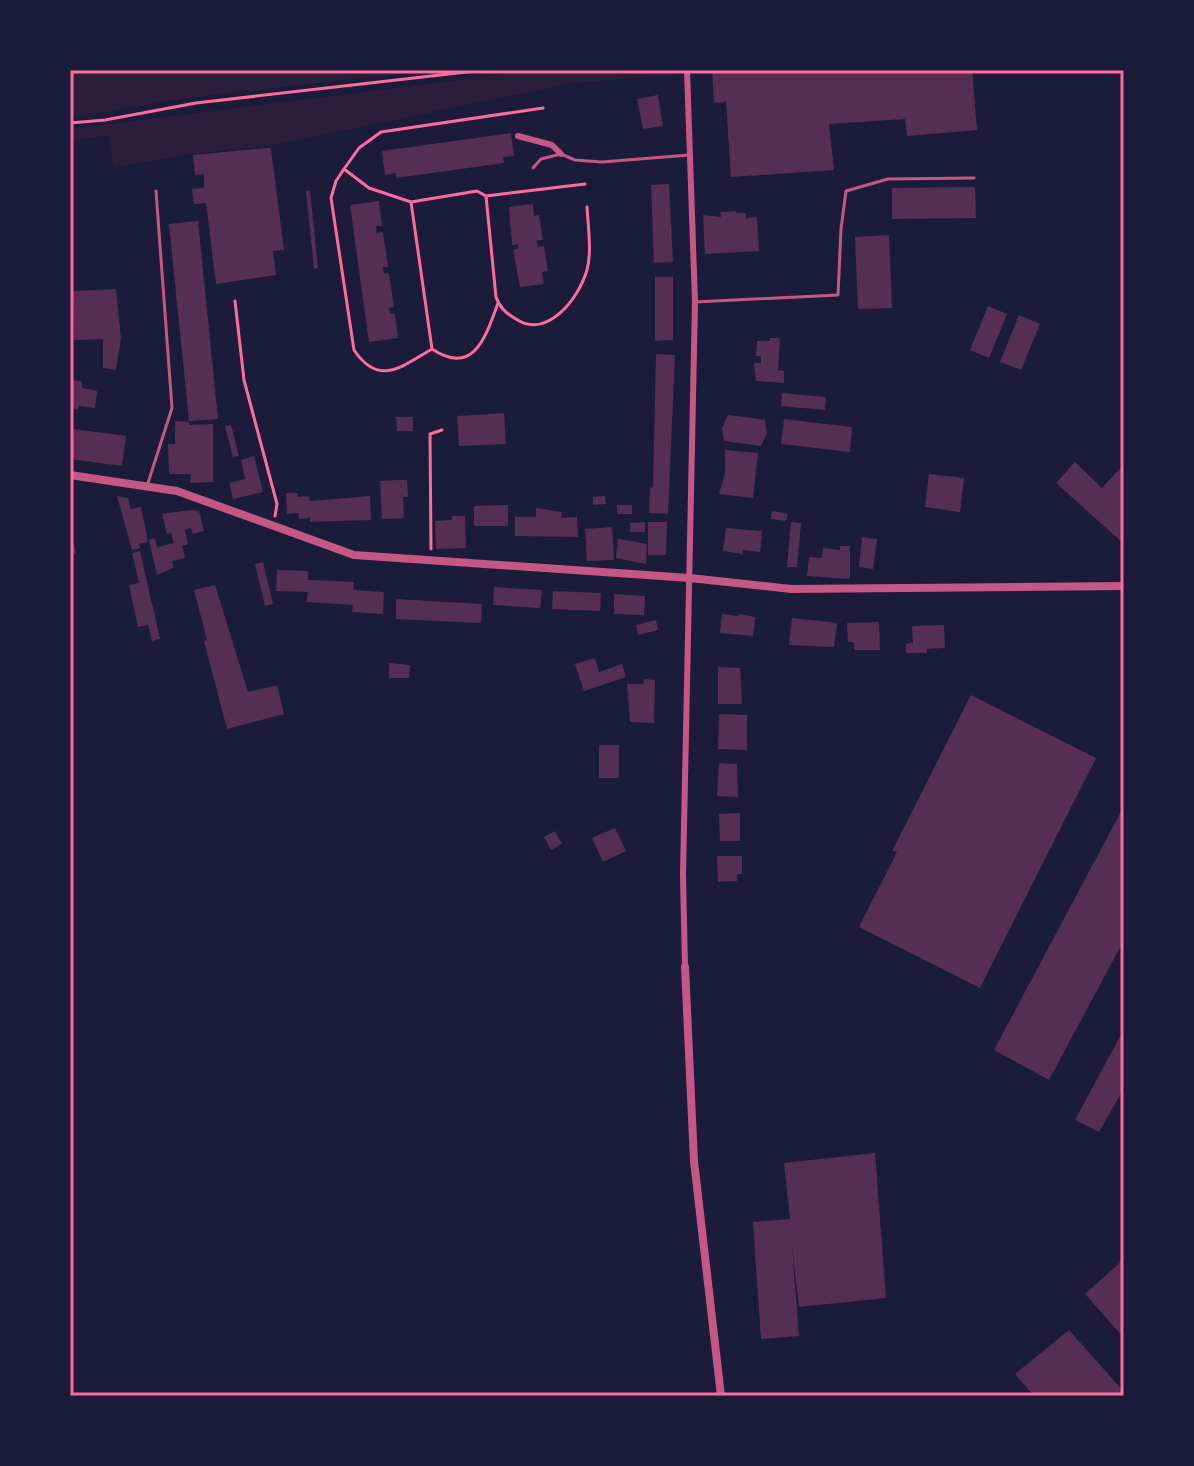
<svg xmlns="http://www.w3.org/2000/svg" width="1194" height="1466" viewBox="0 0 1194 1466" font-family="'Titillium Web',sans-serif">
<rect width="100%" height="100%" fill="#1b1b3a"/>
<g fill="#2a1e3b">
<path d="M70,70H433L187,98L70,118Z"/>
<path d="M538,70H675L676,75L573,83L269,146L190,154L113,168L109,135L70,141V129Z"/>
</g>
<g fill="#542f53">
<path d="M712,70H972L977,130L907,136L905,119L829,124L834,170L731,177L726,102L714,103Z"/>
<path d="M658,95L663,126L643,129L637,99Z"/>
<path d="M511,133L514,156L503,157L504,163L396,178V173L385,175L382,151Z"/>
<path d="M268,148L271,149L284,250L273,251L276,275L216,284L206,203L194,204L192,189L204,188V174L195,175L193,155Z"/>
<path d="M669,184L673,262L654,263L651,185Z"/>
<path d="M975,187L976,218L892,219V188Z"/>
<path d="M310,190L318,268L314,269L306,191Z"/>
<path d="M379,201L382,226H376L377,233L383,232L388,267H383L384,274L389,273L394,307L389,308L390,314H395L398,338L369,342L350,205Z"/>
<path d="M533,204L534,216L539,215L543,240H537L538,247L544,246L548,271L542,272L544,284L520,287L513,250L518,249V244L512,245L509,207Z"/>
<path d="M736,211V213H746V218L757,217L759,251L705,254L703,215L721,217L720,212Z"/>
<path d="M198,221L218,419L189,421L169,224Z"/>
<path d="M889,235L892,308L858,309L855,237Z"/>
<path d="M655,277H673V340L655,341Z"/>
<path d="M116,289L121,339L116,370L103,368V339L74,340L73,291Z"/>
<path d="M988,306L1007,314L989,358L970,350Z"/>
<path d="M1019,315L1040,324L1021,370L1000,362Z"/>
<path d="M770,338H780L778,370L784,371V383L756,381L754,363H761V356H756L757,341H770Z"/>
<path d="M656,354L675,355L668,514L649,513L650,487L653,488Z"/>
<path d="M70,380L82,381V388L97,391L95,408L79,406L78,410L73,409L72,420Z"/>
<path d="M782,393L826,397L825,410L781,406Z"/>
<path d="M504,413L506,444L459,446L457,416Z"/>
<path d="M728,415L765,420L767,433L761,446L724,441L722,428Z"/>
<path d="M396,417H413V431H397Z"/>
<path d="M784,419L852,427L850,452L781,444Z"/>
<path d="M175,421L189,422L190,425L213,424V482L190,483L191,474H169L168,444H175Z"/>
<path d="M231,425L239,456L233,457L225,426Z"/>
<path d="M74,429L126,436L122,466L70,459Z"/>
<path d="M725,450L758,453L753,498L719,494L725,473Z"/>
<path d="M254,456L263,492L233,499L229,483L245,479L241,460Z"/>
<path d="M1075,462L1102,488L1124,464V544L1056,483Z"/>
<path d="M929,474L964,478L960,512L925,507Z"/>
<path d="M398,480H407L408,497H403L404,518L382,519L380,481Z"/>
<path d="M286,493H298L297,497L309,496L310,501L370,496L371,520L310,522V518L299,519L298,513L287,514Z"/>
<path d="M117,496L128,498L131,509L141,507L148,542L139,544L140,548L132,550Z"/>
<path d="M605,496L606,504L593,505V497Z"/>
<path d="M508,505V526H474V506Z"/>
<rect x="617" y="505" width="15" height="9"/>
<path d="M536,508L562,512L561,518L577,517L578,537L515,536V517H536Z"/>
<path d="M191,510L199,511L204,531L193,534L191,528L185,530L188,544L182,546L185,558L172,561L173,568L157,575L149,540L155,538L157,547L174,543L171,533L167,534L162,514Z"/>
<path d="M772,511L788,514L786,521L771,519Z"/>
<path d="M452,516H465L466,548L436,549L435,521L452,520Z"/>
<path d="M645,522V532H630V523Z"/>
<path d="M648,522H667L666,555H648Z"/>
<path d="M791,522L801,523L797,567H787Z"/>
<path d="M612,527L614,560L587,561L585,529Z"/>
<path d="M726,528L762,531L760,552L743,550V554L723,551Z"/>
<path d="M71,531L76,554L70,555V532Z"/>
<path d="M862,537L877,539L873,569L859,567Z"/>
<path d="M618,539L647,544L646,564L616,558Z"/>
<path d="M840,546H850V579L807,576L809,557L822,558L823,548L840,550Z"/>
<path d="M140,551L160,639L152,641L148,625L138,627L129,585L139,583L132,553Z"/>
<path d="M263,562L273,604L265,606L255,564Z"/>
<path d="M277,570L308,571V580L354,582L353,590L384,592L383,614L352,612L353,605L307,602L308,592L276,591Z"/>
<path d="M215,585L248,692L277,685L284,714L227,729L204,641L207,640L194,590Z"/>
<path d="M494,587L542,590L540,608L493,605Z"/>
<path d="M553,591L601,593L600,611L552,609Z"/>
<path d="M614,594L645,596L644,615L614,614Z"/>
<path d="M396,599L482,604L481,623L396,619Z"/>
<path d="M722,614L739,616V614L755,617L753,636L720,633Z"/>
<path d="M792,618L837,623L834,647L789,645Z"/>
<path d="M656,620L658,630L638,635L636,625Z"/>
<path d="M879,622L880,650H854V642H848L847,623Z"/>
<path d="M944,625L945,648L927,649V653H906V644L913,643L912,626Z"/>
<path d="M595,658L599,672L622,664L626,677L584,691L575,664Z"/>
<path d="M389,663L410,665L409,678H389Z"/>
<path d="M718,667L740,668L742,704H718Z"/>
<path d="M644,679L655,680L654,723L630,722L627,684H643Z"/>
<path d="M971,695L1096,758L980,988L859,927L897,852L892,851Z"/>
<path d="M719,714L747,715V750L718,749Z"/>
<rect x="599" y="745" width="20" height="33"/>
<path d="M719,763L737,764L738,797L717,796Z"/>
<path d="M1124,806V940L1049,1080L994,1050Z"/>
<path d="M740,813V841H720L719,814Z"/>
<path d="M615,828L626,851L603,862L592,838Z"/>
<path d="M555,831L562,844L551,850L544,837Z"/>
<path d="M717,856H742V874H737V881L718,882Z"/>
<path d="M1124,1029V1088L1099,1132L1075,1120Z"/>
<path d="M875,1153L886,1298L799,1307L792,1247L799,1336L761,1339L753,1222L790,1219L784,1163Z"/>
<path d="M1124,1259V1338L1085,1294Z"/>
<path d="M1069,1330L1124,1392V1396H1034L1015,1374Z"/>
</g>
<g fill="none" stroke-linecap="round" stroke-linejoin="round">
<g stroke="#ff6b9d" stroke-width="3">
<path d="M70,123L105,120L196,103L484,70"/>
<path d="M344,169L336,181L331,198L354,350C379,387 401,367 432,349"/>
<path d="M486,196L496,297C500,308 506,313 516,319C547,340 579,298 587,270C592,252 588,226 587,207"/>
<path d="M411,202L477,191L486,196L585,184"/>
<path d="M235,301L244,380L277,504L275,516"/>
<path d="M498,303C486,336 474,377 432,349L411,202L369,188L344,169L359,148L381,132L543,108"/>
<path d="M431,549L430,434L442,430"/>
</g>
<g stroke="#c65784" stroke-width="3">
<path d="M533,168L541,159L561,154L575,160L602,162L689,155"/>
<path d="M695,302L838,295L841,229L846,191L888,179L974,178"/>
<path d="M148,483L172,408L156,191"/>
</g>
<g stroke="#c65784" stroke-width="6">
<path d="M518,136L552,145L561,154"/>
<path d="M685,967L683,875L695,302L687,70"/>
</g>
<g stroke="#c65784" stroke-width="8">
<path d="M70,475L177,491L354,555L690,578L791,589L1124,586"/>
<path d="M685,967L694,1161L721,1396"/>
</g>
</g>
<rect width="1194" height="1466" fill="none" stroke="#1b1b3a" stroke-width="144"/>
<rect x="72" y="72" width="1050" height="1322" fill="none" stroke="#ff6b9d" stroke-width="3"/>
</svg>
